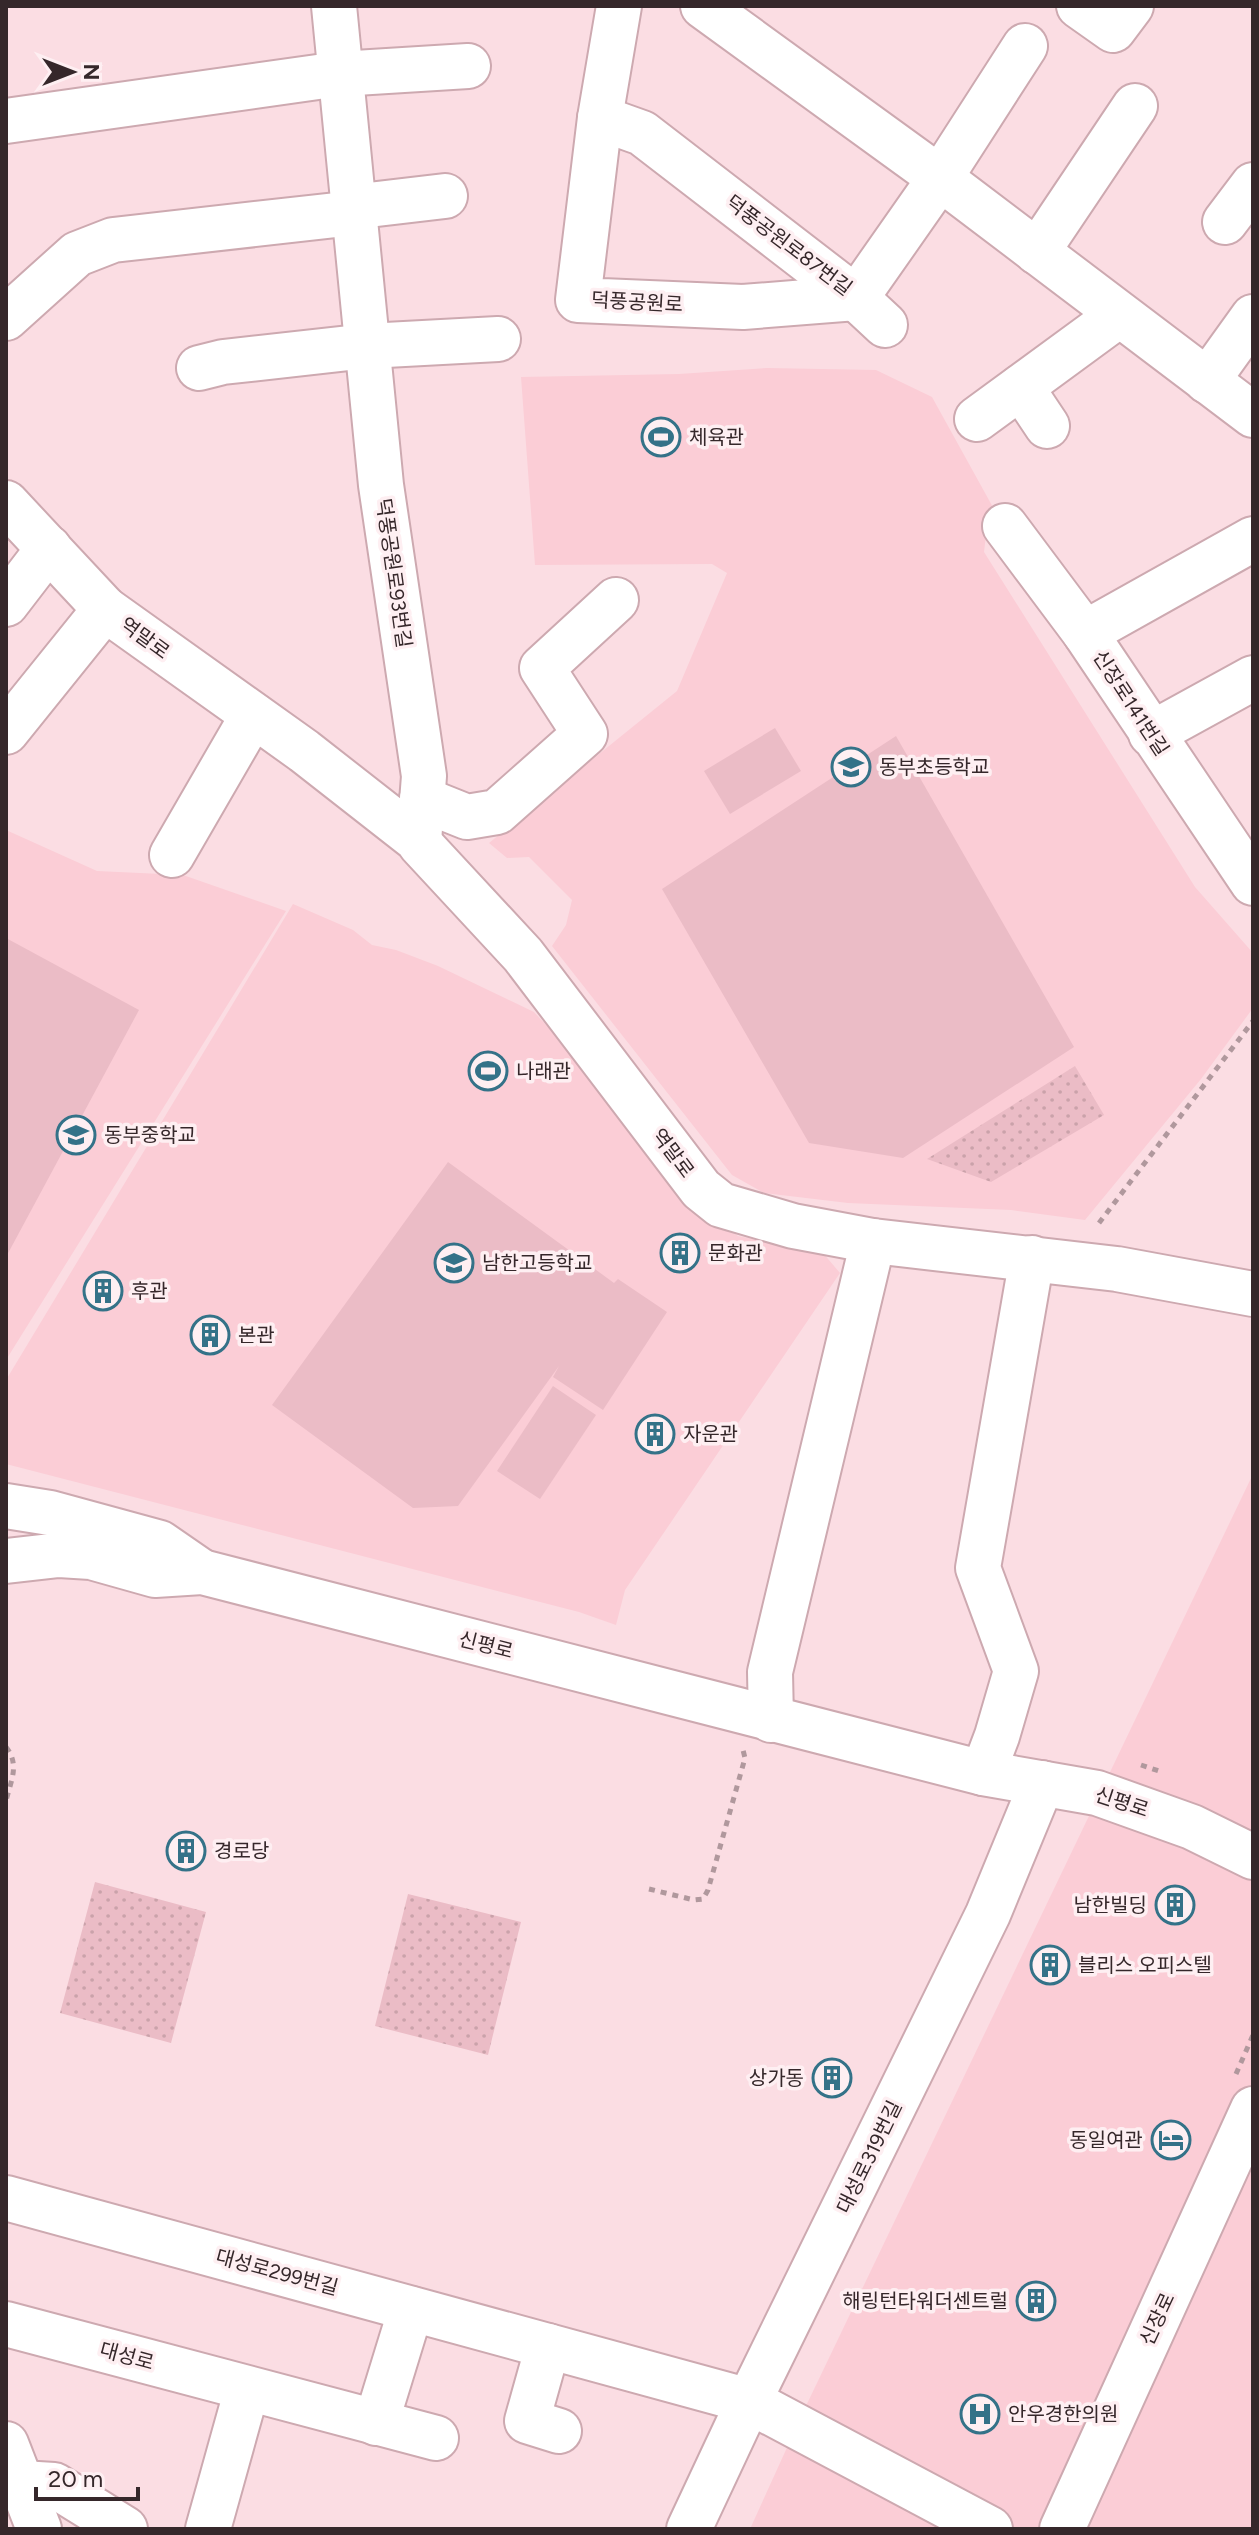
<svg xmlns="http://www.w3.org/2000/svg" width="1259" height="2535" viewBox="0 0 1259 2535" font-family="Figtree,'Noto Sans KR',sans-serif">
<defs>
<pattern id="green-dots" width="8" height="8" patternUnits="userSpaceOnUse" patternTransform="scale(2)"><rect width="8" height="8" fill="#ebbcc6"/><path d="M2 2h.1M6 6h.1" fill="none" stroke="#caa2aa" stroke-width="1.8" stroke-linecap="round"/></pattern>
</defs>
<rect width="100%" height="100%" fill="#fbdde3"/>
<g fill="#fbcdd6">
<path d="M767,368L876,370L932,397L1000,520L987,527L984,552L1195,887L1253,953V1008L1201,1079L1085,1220L1011,1210L848,1203L764,1193L732,1175L552,946L566,925L572,900L529,857L507,858L489,843L677,691L727,573L712,564L535,565L521,377L679,374Z"/>
<path d="M6,830L97,871L183,875L286,911L6,1360Z"/>
<path d="M293,904L353,930L372,945L396,950L438,966L534,1012L608,1091L671,1187L738,1236L823,1253L840,1273L625,1590L616,1625L579,1612L6,1464V1380Z"/>
<path d="M1253,1474V2529H750L805,2408Z"/>
</g>
<g fill="url(#green-dots)">
<path d="M1075,1066L1104,1115L991,1182L927,1159Z"/>
<path d="M95,1882L206,1912L171,2043L60,2013Z"/>
<path d="M408,1894L521,1922L488,2055L375,2026Z"/>
</g>
<g fill="#ebbcc6">
<path d="M775,728L801,771L730,814L704,771Z"/>
<path d="M896,736L1074,1047L903,1158L809,1143L662,889Z"/>
<path d="M6,938L139,1010L6,1257Z"/>
<path d="M448,1162L614,1283L618,1279L667,1312L603,1410L553,1377L559,1366L458,1506L413,1508L272,1405Z"/>
<path d="M553,1386L596,1415L540,1499L497,1471Z"/>
</g>
<g fill="none" stroke-linecap="round" stroke-linejoin="round">
<defs>
<g id="minor">
<path d="M334,6L381,485L424,776L419,841"/>
<path d="M619,6L600,118L578,300L743,307L856,298"/>
<path d="M703,6L940,178L1253,415"/>
<path d="M1079,6L1113,30L1131,6"/>
<path d="M600,118L642,133L856,298L885,325"/>
<path d="M6,121L339,74L468,66"/>
<path d="M1225,222L1253,185"/>
<path d="M1037,252L1135,106"/>
<path d="M856,298L940,178L1025,46"/>
<path d="M6,318L77,254L113,240L354,213L360,206L445,196"/>
<path d="M199,368L223,362L367,346L498,339"/>
<path d="M1207,381L1253,317"/>
<path d="M1021,387L1047,426"/>
<path d="M977,419L1119,315"/>
<path d="M6,503L105,609L304,751L419,841L420,844L523,955L701,1189L721,1205L793,1226L873,1241L1117,1269L1253,1294"/>
<path d="M1005,526L1085,633L1253,883"/>
<path d="M6,604L49,548"/>
<path d="M1085,633L1253,539"/>
<path d="M6,732L105,609"/>
<path d="M1151,734L1253,678"/>
<path d="M422,799L467,817L497,812L585,734L542,668L616,600"/>
<path d="M172,855L253,715"/>
<path d="M6,1506L50,1513L160,1543L202,1572"/>
<path d="M6,1561L59,1555L91,1557L155,1575L202,1572L983,1773L1097,1793L1192,1827L1253,1857"/>
<path d="M771,1720L770,1672L873,1241"/>
<path d="M983,1773L997,1736L1016,1671L978,1568L1032,1258"/>
<path d="M6,2198L749,2401L990,2529"/>
<path d="M6,2324L436,2438"/>
<path d="M548,2346L527,2421L559,2431"/>
<path d="M376,2423L411,2309"/>
<path d="M6,2444L39,2529"/>
<path d="M21,2483L54,2485L125,2529"/>
<path d="M208,2529L247,2389"/>
<path d="M689,2529L749,2401L988,1914L1042,1783"/>
<path d="M1062,2529L1253,2109"/>
</g>
</defs>
<use href="#minor" stroke="#cda9b0" stroke-width="48"/>
<g stroke="#b0989d" stroke-width="5" stroke-dasharray="6 6" stroke-linecap="butt">
<path d="M1099,1223L1253,1021"/>
<path d="M6,1747C20,1765 11,1780 6,1801"/>
<path d="M1141,1765L1162,1772"/>
<path d="M649,1889L694,1900L703,1899L708,1890L745,1758L743,1750"/>
<path d="M1236,2074L1253,2035"/>
</g>
<use href="#minor" stroke="#fff" stroke-width="44"/>
</g>
<defs>
<symbol id="stadium-ring" viewBox="-11 -11 22 22"><circle r="9.5" fill="#feeff2" stroke="#347288" stroke-width="1.5"/><path d="M0-5a6.5 5 0 1 0 0 10a6.5 5 0 1 0 0-10ZM-3.5-1.8h7v3.6h-7Z" fill="#347288"/></symbol>
<symbol id="school-ring" viewBox="-11 -11 22 22"><circle r="9.5" fill="#feeff2" stroke="#347288" stroke-width="1.5"/><path d="M0-5L7-2L0 1L-7-2ZM-4 1L0 2.5L4 1V4Q0 6-4 4Z" fill="#347288"/></symbol>
<symbol id="building-ring" viewBox="-11 -11 22 22"><circle r="9.5" fill="#feeff2" stroke="#347288" stroke-width="1.5"/><path d="M-4-6H4V6H1V3H-1V6H-4ZM-2.5-4.3h1.7v1.8h-1.7ZM.8-4.3h1.7v1.8H.8ZM-2.5-1h1.7V.8h-1.7ZM.8-1h1.7V.8H.8Z" fill="#347288"/></symbol>
<symbol id="hotel-ring" viewBox="-11 -11 22 22"><circle r="9.5" fill="#feeff2" stroke="#347288" stroke-width="1.5"/><path d="M-6-4.5h1.5V1H6V5H4.5V3h-9V5H-6ZM-4 0a1.8 1.8 0 1 1 3.6 0ZM.5 0V-2.5h3Q6-2.5 6 0Z" fill="#347288"/></symbol>
<symbol id="hospital-ring" viewBox="-11 -11 22 22"><circle r="9.5" fill="#feeff2" stroke="#347288" stroke-width="1.5"/><path d="M-5-5h3v3.5h4V-5h3V5h-3V1.5h-4V5h-3Z" fill="#347288"/></symbol>
</defs>
<g fill-rule="evenodd">
<use href="#stadium-ring" x="639" y="415" width="44" height="44"/>
<use href="#school-ring" x="829" y="745" width="44" height="44"/>
<use href="#stadium-ring" x="466" y="1049" width="44" height="44"/>
<use href="#school-ring" x="54" y="1113" width="44" height="44"/>
<use href="#building-ring" x="658" y="1231" width="44" height="44"/>
<use href="#school-ring" x="432" y="1241" width="44" height="44"/>
<use href="#building-ring" x="81" y="1269" width="44" height="44"/>
<use href="#building-ring" x="188" y="1313" width="44" height="44"/>
<use href="#building-ring" x="633" y="1412" width="44" height="44"/>
<use href="#building-ring" x="164" y="1829" width="44" height="44"/>
<use href="#building-ring" x="1153" y="1883" width="44" height="44"/>
<use href="#building-ring" x="1028" y="1943" width="44" height="44"/>
<use href="#building-ring" x="810" y="2056" width="44" height="44"/>
<use href="#hotel-ring" x="1149" y="2118" width="44" height="44"/>
<use href="#building-ring" x="1014" y="2279" width="44" height="44"/>
<use href="#hospital-ring" x="958" y="2392" width="44" height="44"/>
</g>
<g text-anchor="middle" stroke-width="7" stroke-linejoin="round" paint-order="stroke">
<g font-size="20" fill="#35272a" stroke="#feeff2">
<text transform="translate(789 245) rotate(37)" y="7">덕풍공원로87번길</text>
<text transform="translate(637 302) rotate(3)" y="7">덕풍공원로</text>
<text transform="translate(394 573) rotate(82)" y="7">덕풍공원로93번길</text>
<text transform="translate(145 638) rotate(36)" y="7">역말로</text>
<text transform="translate(1131 703) rotate(57)" y="7">신장로141번길</text>
<text transform="translate(673 1153) rotate(53)" y="7">역말로</text>
<text transform="translate(486 1645) rotate(14)" y="7">신평로</text>
<text transform="translate(1122 1802) rotate(18)" y="7">신평로</text>
<text transform="translate(869 2157) rotate(-64)" y="7">대성로319번길</text>
<text transform="translate(277 2272) rotate(15)" y="7">대성로299번길</text>
<text transform="translate(1157 2319) rotate(-65)" y="7">신장로</text>
<text transform="translate(127 2356) rotate(15)" y="7">대성로</text>
</g>
<g font-size="20" fill="#35272a" stroke="#feeff2" text-anchor="start">
<text x="689" y="444">체육관</text>
<text x="879" y="774">동부초등학교</text>
<text x="516" y="1078">나래관</text>
<text x="104" y="1142">동부중학교</text>
<text x="708" y="1260">문화관</text>
<text x="482" y="1270">남한고등학교</text>
<text x="131" y="1298">후관</text>
<text x="238" y="1342">본관</text>
<text x="683" y="1441">자운관</text>
<text x="214" y="1858">경로당</text>
<text x="1147" y="1912" text-anchor="end">남한빌딩</text>
<text x="1078" y="1972">블리스 오피스텔</text>
<text x="804" y="2085" text-anchor="end">상가동</text>
<text x="1143" y="2147" text-anchor="end">동일여관</text>
<text x="1008" y="2308" text-anchor="end">해링턴타워더센트럴</text>
<text x="1008" y="2421">안우경한의원</text>
</g>
</g>
<rect width="1259" height="2535" fill="none" stroke="#35272a" stroke-width="16"/>
<g transform="translate(72 72) rotate(90)" stroke="#feeff2" stroke-width="6" paint-order="stroke">
<path d="M0-6L14 30L0 20L-14 30Z" fill="#35272a"/>
<text y="-12" font-size="22" font-weight="bold" text-anchor="middle" fill="#35272a">N</text>
</g>
<path d="M36 2487v12h102v-12" fill="none" stroke="#35272a" stroke-width="4"/>
<text x="48" y="2487" font-size="24" fill="#35272a" stroke="#feeff2" stroke-width="6" paint-order="stroke">20 m</text>
</svg>
